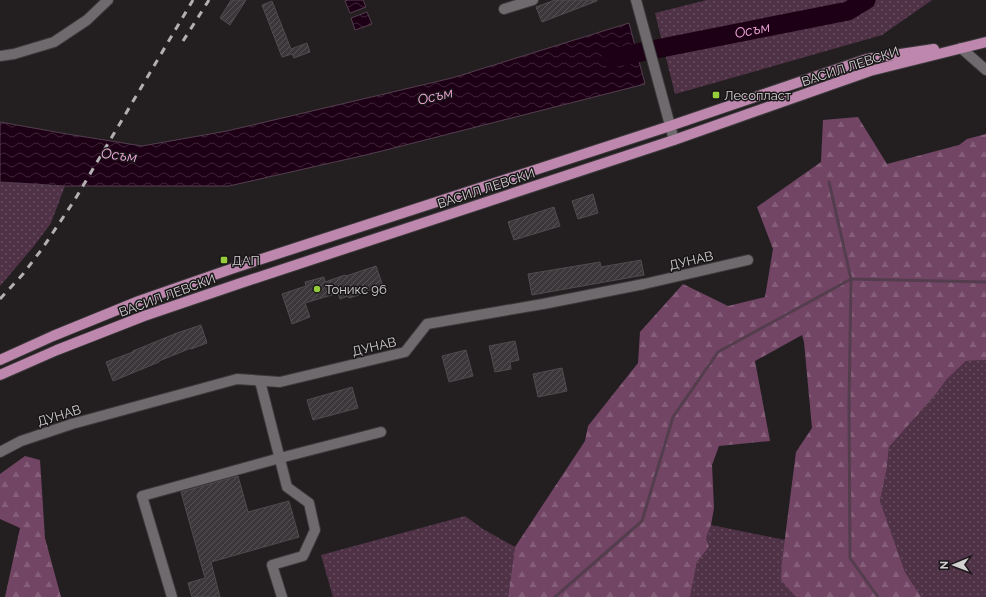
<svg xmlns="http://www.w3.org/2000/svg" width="986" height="597" viewBox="0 0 986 597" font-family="Raleway,sans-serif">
<defs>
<pattern id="grass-dots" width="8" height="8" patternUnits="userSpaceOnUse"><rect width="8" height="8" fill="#503247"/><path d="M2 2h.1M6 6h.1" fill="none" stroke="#684f61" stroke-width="1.8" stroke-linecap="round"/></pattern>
<pattern id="forest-firs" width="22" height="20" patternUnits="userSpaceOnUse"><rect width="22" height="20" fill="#724565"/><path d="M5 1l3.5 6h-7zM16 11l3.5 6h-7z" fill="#855f7a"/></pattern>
<pattern id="water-waves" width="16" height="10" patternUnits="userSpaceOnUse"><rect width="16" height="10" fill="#1e0016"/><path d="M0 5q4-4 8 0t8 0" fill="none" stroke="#3e2437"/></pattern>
<pattern id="building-hatch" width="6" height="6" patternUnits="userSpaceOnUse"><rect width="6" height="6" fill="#3b373a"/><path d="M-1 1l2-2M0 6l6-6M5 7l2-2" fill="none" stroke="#565356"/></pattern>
</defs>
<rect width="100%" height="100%" fill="#231f21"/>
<g fill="url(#grass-dots)">
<path d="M707,0H932L882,35L675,94L655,13Z"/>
<path d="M0,182L65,186L51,223L34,246L0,286Z"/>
<path d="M986,360V597H921L905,572L880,501L887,467L889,447L936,394L947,379L966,361Z"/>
<path d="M465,516L483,529L515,547L508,597H333L321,555Z"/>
<path d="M711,525L785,540L782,561L791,591L796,597H690L697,562L709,547L706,538Z"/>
</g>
<g fill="url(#forest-firs)">
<path d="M858,117L887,164L959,145L967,139L986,134V360L966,361L947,379L936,394L889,447L887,467L880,501L905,572L921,597H796L781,580L782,561L796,452L812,428L804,342L802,335L755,361L770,441L719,446L712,465L714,508L711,525L706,538L709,547L697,562L690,597H508L515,547L585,441L588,426L638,363L640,332L683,284L728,306L765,297L773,249L757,207L821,162L823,120Z"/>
<path d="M25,456L40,460L45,538L61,597H5L20,528L0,519V474Z"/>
</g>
<g fill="url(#water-waves)" stroke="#543e4e">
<path d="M348,0H363L366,7L350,13L345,1Z"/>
<path d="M367,12L372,24L355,30L351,18Z"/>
<path d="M629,23L645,84L370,154L229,186H65L0,182V122L67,134L142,146L227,131L452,78Z"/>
</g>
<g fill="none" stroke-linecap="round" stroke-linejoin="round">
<g stroke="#543e4e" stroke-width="3">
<path d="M829,182L851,279L986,282"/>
<path d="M555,597L642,521L673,417L718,352L851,279L849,405L850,558L878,597"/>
</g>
<path stroke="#1e0016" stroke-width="19" id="s1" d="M611,58L848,11L866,0"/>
</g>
<g fill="url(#building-hatch)" stroke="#504b4e">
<path d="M231,0H246L230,25L220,18Z"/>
<path d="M555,0H597V1L542,22L536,7Z"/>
<path d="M272,1L291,49L307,43L310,52L294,58L292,54L282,57L262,5Z"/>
<path d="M593,194L598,213L578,219L572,201Z"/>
<path d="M554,207L560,226L514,240L508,222Z"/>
<path d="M641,260L644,275L532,295L528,274L600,262L601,267Z"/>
<path d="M376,266L383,286L359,293V295L349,298L348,296L340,299L338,293L305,303L310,317L292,324L282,294L306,286L305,282L324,277L325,282L345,275L346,276Z"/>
<path d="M201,325L207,343L191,349V348L159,361V362L113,381L106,362L133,352V351L177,333Z"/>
<path d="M515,341L519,360L510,362L511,369L495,372L489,346Z"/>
<path d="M466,350L473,376L449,382L442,356Z"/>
<path d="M562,368L567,391L538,397L533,374Z"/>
<path d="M352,387L358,408L313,420L307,400Z"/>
<path d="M238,476L248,512L289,501L299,537L211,562L220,597H192L188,583L205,578L181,492Z"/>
</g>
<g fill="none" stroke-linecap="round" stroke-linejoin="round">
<defs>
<g id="minor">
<path d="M636,0L674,140"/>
<path d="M504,9L533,0"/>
<path d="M961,48L986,70"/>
<path d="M0,56L14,54L54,42L87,20L108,0"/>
<path d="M260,381L287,487L309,503L315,530L303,556L272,565L282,597"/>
<path d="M0,452L21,441L72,424L237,379L280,382L405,352L427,324L543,304L644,284L748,260"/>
<path d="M172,597L142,496L280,458L381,432"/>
</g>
<g id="major">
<path d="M0,360L53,336L139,301L234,268L670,126L867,59L934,49"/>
<path d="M0,375L57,350L144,316L238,284L674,140L870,71L986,42"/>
</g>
</defs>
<use href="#minor" stroke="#3c393b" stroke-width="12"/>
<use href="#major" stroke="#3c393b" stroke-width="12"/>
<use href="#minor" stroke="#6e6a6d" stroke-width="10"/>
<use href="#major" stroke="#be87ae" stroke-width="10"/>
<g stroke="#b3b0b2" stroke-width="3" stroke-dasharray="7 7" stroke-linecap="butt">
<path d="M183,41L209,0"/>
<path d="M0,299L23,274L42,249L74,201L193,0"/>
</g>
</g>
<g fill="#94cc3c" stroke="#191618" stroke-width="1.5">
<rect x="712" y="91" width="8" height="8" rx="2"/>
<rect x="220" y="256" width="8" height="8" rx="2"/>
<circle cx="317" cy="289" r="4"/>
</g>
<g text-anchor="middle" stroke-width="3" stroke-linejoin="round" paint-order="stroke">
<g font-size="13" fill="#d3d0d2" stroke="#191618">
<text transform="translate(850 66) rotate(-18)" y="5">ВАСИЛ ЛЕВСКИ</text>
<text transform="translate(486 188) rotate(-18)" y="5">ВАСИЛ ЛЕВСКИ</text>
<text transform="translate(691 260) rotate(-13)" y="5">ДУНАВ</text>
<text transform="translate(167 295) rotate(-20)" y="5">ВАСИЛ ЛЕВСКИ</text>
<text transform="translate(374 346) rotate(-13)" y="5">ДУНАВ</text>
<text transform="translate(59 415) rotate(-17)" y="5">ДУНАВ</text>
</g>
<g font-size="13" fill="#d3d0d2" stroke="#191618" text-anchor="start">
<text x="724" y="100">Лесопласт</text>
<text x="232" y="265">ДАП</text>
<text x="325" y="294">Тоникс 96</text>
</g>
<g font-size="14" font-style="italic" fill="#f6ade0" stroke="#191618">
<text dy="5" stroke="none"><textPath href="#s1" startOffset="144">Осъм</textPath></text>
<text transform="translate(435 96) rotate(-13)" y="5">Осъм</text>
<text transform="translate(119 155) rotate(7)" y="5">Осъм</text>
</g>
</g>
<g transform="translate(954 565) rotate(269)" stroke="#191618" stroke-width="3" paint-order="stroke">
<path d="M0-3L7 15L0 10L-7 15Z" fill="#d3d0d2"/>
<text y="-6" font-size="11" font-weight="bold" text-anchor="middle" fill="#d3d0d2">N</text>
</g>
</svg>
